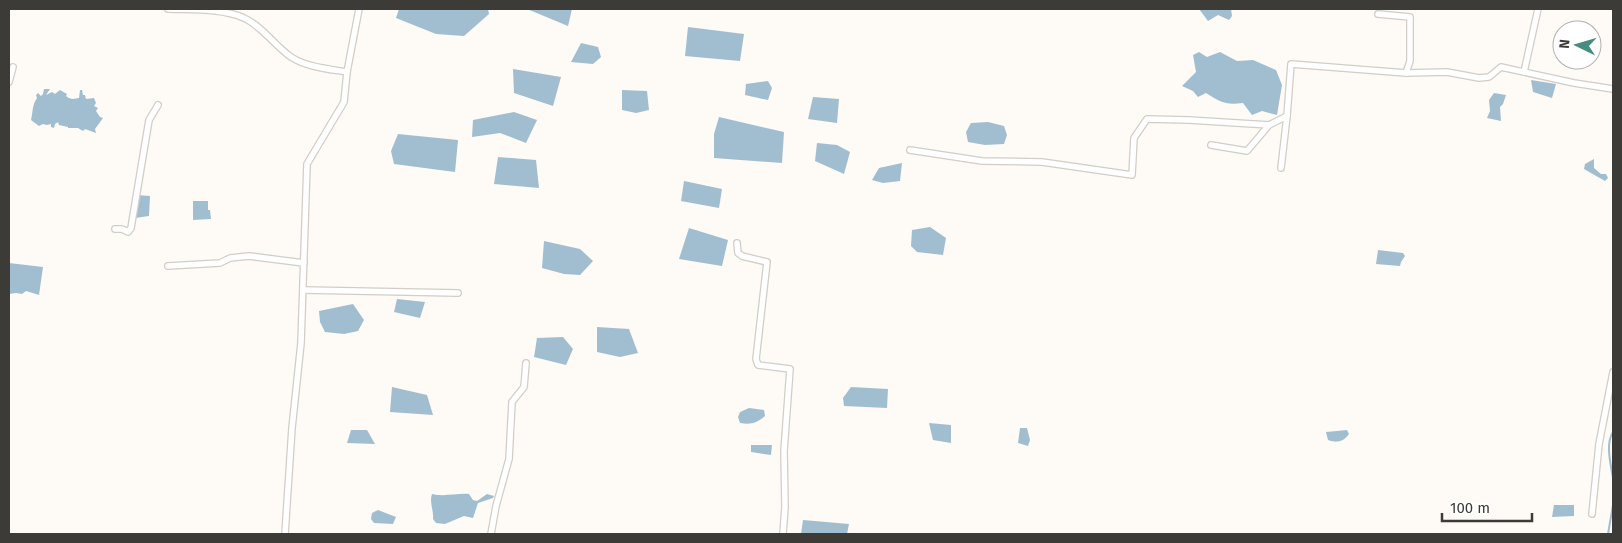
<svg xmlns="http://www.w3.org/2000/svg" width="1622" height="543" viewBox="0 0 1622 543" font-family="'Fira Sans',sans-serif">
<rect width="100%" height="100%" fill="#fefaf5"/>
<g fill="#a1bed0">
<path d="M399,9H488L489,14L464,36L436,34L396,18Z"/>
<path d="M527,9H572L568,26Z"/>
<path d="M1199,9H1231L1232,16L1229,20L1218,15L1208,21Z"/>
<path d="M688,27L744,34L740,61L685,56Z"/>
<path d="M581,43L598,47L601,57L593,64L571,62Z"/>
<path d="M1199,52L1207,57L1220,52L1237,61L1253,60L1276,70L1282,85L1277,115L1262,111L1252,115L1243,103C1225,105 1222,103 1206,93L1198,97L1193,91L1182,86L1196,72L1193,55Z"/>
<path d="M513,69L561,77L553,106L514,93Z"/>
<path d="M1531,80L1556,84L1552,98L1533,92Z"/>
<path d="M768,81L772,88L768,100L745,95L746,84Z"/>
<path d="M44,89H50L46,95L52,92L55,94L60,90L67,94L66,96C71,100 74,99 79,98L80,90H82L83,95H85L86,99L94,98L96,103L94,106L98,108L96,111L100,117L103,118L95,129L96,133L85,129L83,131L78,128H68V127L59,125L58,122L55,124L54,128L51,127V124L47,125L43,124L39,126L31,120C33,112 32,105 37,98L36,95L38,93L41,96L43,94Z"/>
<path d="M622,90L647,91L649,110L636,113L622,110Z"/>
<path d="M1494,93L1506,95L1503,104L1500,107L1501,121L1487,118L1490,111L1489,100Z"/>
<path d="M813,97L839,99L837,123L808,119Z"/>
<path d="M514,112L537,120L526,143L500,133L472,137L473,120Z"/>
<path d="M719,117L784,132L782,163L714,158V134Z"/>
<path d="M988,122L1004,126L1007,135L1004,144L985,145L968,142L966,132L971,123Z"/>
<path d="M398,134L458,140L455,172L394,164L391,151Z"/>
<path d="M817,143L837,145L850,152L844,174L815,161Z"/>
<path d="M498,157L536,160L539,188L494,184Z"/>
<path d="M1594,159V168L1601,174H1606L1608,178L1605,181L1584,169L1585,164Z"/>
<path d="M902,163L900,181L883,183L872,180L879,168Z"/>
<path d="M684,181L722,189L719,208L681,201Z"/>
<path d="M137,195L150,196L149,216L135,218Z"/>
<path d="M193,201H208V210H210L211,219L193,220Z"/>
<path d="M930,227L946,238L943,255L917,252L911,246L912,230Z"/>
<path d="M689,228L728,240L722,266L679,259Z"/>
<path d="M544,241L580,249L593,261L580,275L564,274L542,268Z"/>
<path d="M1378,250L1403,253L1405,256L1401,262L1400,266L1376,264Z"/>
<path d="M9,263L43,267L39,295L26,291L22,294L16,293L9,294Z"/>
<path d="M397,299L425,302L420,318L394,312Z"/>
<path d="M353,304L364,320L358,331L344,334L325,332L320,322L319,311Z"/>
<path d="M597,327L629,329L638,353L620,357L597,352Z"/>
<path d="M563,337L573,349L566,365L534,357L537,338Z"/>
<path d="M392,387L427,395L433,415L390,412Z"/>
<path d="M851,387L888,389L887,408L844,406L843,398Z"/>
<path d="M749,408L764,410L765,416C757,423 751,425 740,423L738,417L740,412Z"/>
<path d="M929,423L951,425V443L933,440Z"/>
<path d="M1020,428H1027L1030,440L1028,446L1018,443Z"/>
<path d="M351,430H367L375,444L347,443Z"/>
<path d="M1347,430L1349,434C1343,442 1338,443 1328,440L1326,432Z"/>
<path d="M751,445H772L771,455L751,452Z"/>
<path d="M432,494C444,497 457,493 469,494L473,500L477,501L487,494L494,496L493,498L478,503L473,518L464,516L445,524L436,523L433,519C434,511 429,502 432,494Z"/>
<path d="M1554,505H1574V516L1552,517Z"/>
<path d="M378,510L396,517L393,524L374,523L371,519L372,513Z"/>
<path d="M803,520L849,524L847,534H801Z"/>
</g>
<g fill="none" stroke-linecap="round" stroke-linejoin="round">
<g stroke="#a1bed0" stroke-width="2">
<path d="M1613,432C1605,444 1611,465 1613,478"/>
<path d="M1608,534L1613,505"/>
</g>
<defs>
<g id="minor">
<path d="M168,9C192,10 221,8 244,18C263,27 274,45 291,57C306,67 329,69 347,72"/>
<path d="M1378,14L1410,17V61L1406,73"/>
<path d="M1524,72L1538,9"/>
<path d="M9,82L13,67"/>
<path d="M1211,145L1247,151L1269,125"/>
<path d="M910,150L982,161L1042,162L1132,175L1134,138L1147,119L1189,120L1269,125L1287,116L1291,64L1406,73L1447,72L1479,78L1489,77L1501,67L1574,83L1613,89"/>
<path d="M1281,168L1287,116"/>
<path d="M115,229H122L128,232L131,228L149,120L158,105"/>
<path d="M737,243L738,253L742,256L767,262L756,359L758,365L790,369L784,451L785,507L783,534"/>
<path d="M168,266L220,263L230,258L249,256L304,263"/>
<path d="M303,290L458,293"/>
<path d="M1592,514L1599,444L1613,372"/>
<path d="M285,534L292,428L301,343L307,164L344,102L347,72L359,9"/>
<path d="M491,534L496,506L509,459L512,402L524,387L526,363"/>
</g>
</defs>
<use href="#minor" stroke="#d2cdc6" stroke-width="8"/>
<use href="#minor" stroke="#fff" stroke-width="5.5"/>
</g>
<rect width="1622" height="543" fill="none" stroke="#3d3b38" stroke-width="20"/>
<g transform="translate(1577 45) rotate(275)"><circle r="24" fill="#ffffff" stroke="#b1b1af"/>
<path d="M0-4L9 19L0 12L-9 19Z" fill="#478c81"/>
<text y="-8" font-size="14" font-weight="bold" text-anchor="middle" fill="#3d3b38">N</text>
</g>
<path d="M1442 513v8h90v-8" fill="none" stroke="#3d3b38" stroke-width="2.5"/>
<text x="1450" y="513" font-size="15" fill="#3d3b38" stroke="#ffffff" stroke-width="4" paint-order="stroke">100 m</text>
</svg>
